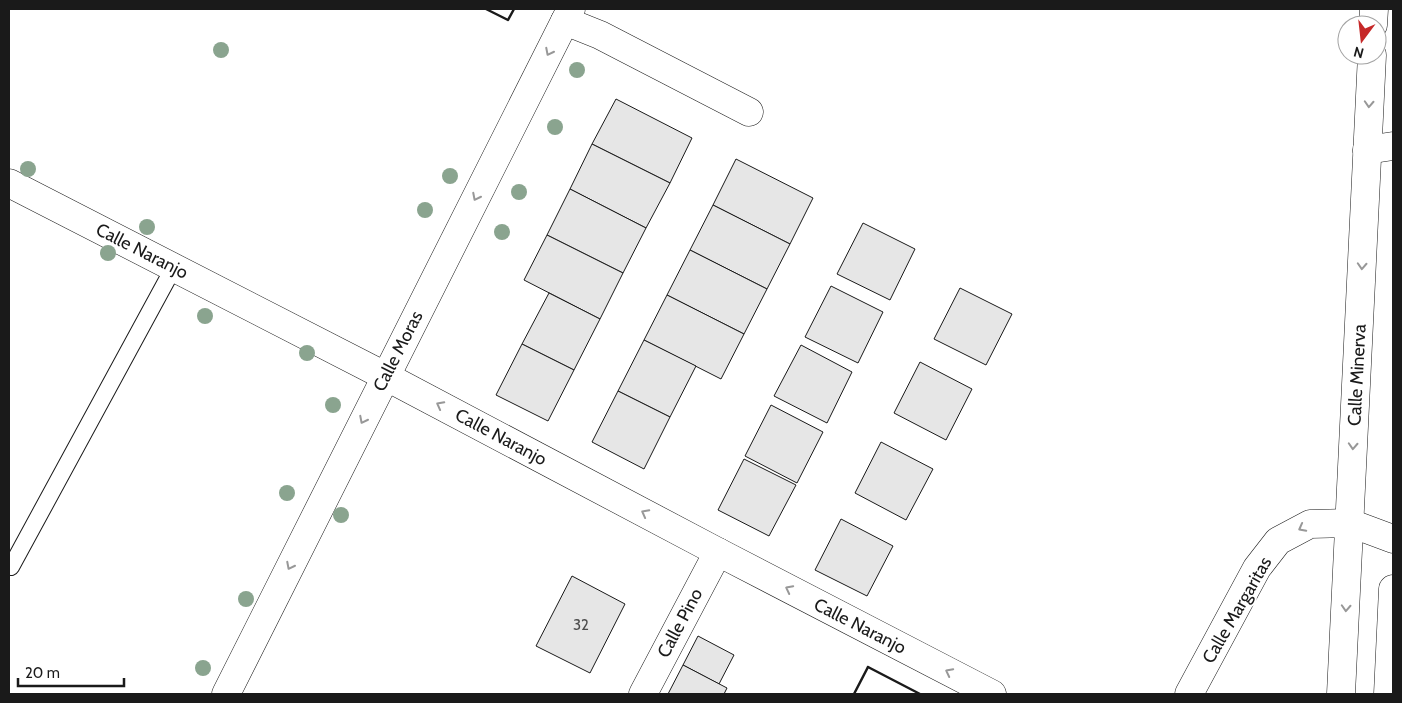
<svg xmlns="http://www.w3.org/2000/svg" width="1402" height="703" viewBox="0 0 1402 703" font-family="Cabin,sans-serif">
<rect width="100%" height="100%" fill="#fff"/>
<g fill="#e6e6e6" stroke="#1a1a1a">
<path d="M616,99L692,138L670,183L592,144Z"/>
<path d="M592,144L670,183L646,228L570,189Z"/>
<path d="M736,159L813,198L790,244L713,205Z"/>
<path d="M570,189L646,228L623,273L547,235Z"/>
<path d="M713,205L790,244L767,289L690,250Z"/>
<path d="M863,223L915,249L890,300L837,274Z"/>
<path d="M547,235L623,273L600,319L524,280Z"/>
<path d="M690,250L767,289L744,334L667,295Z"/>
<path d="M831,286L883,312L858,363L805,337Z"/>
<path d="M960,288L1012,314L986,365L934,339Z"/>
<path d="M549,293L600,319L574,370L522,344Z"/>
<path d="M667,295L744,334L721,379L644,340Z"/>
<path d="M644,340L696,366L670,417L618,391Z"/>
<path d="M522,344L574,370L548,421L496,395Z"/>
<path d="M801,345L852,372L827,423L774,396Z"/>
<path d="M920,362L972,389L946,440L894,413Z"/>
<path d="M618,391L670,417L644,469L592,442Z"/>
<path d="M771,405L823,432L797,483L745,456Z"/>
<path d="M881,442L933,469L906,520L855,493Z"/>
<path d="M744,459L796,485L769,536L718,510Z"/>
<path d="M841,519L893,546L867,596L815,570Z"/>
<path d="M572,576L625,604L590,673L536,646Z"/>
<path d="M698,636L734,655L719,684L683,665Z"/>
<path d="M683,665L727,688L724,694H668Z"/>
</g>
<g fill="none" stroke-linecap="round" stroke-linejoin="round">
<defs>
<path id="lane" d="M11,567L174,267"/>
<g id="street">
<path d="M565,21L600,35L749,112"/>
<path d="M1367,150L1393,146"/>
<path d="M9,183L385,376L718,552L992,694"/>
<path d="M226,694L571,9"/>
<path d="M643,694L718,552"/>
<path d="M1189,694L1257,568L1278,541L1310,524L1350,523L1393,539"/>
</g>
<g id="secondary">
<path d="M1373,25L1374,9"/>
<path d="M1341,694L1372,55"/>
<path d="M1388,694L1393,589"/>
</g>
</defs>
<use href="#lane" stroke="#1a1a1a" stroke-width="18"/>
<use href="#street" stroke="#1a1a1a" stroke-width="29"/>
<use href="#secondary" stroke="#1a1a1a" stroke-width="29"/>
<use href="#lane" stroke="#fff" stroke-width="16"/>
<use href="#street" stroke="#fff" stroke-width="28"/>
<use href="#secondary" stroke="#fff" stroke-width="28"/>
<g stroke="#1a1a1a" stroke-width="2.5">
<path d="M486,9L508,20L514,9"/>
<path d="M868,667L920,694"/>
<path d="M854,694L868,667"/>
</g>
</g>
<g fill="#8aa48f">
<circle cx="221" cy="50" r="8"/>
<circle cx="577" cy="70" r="8"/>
<circle cx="555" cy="127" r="8"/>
<circle cx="28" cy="169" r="8"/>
<circle cx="450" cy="176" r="8"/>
<circle cx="519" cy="192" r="8"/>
<circle cx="425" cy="210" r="8"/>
<circle cx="147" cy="227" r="8"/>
<circle cx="502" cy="232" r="8"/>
<circle cx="108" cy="253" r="8"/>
<circle cx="205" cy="316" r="8"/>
<circle cx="307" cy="353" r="8"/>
<circle cx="333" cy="405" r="8"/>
<circle cx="287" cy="493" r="8"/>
<circle cx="341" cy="515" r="8"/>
<circle cx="246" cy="599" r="8"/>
<circle cx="203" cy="668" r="8"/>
</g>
<defs><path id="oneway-chevron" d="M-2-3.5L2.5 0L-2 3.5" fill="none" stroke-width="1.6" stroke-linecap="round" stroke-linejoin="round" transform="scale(1.25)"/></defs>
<g stroke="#989898">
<use href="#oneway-chevron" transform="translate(549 52) rotate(117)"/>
<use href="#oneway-chevron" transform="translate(1369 104) rotate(93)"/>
<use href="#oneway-chevron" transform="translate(476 197) rotate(117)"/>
<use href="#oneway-chevron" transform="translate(1362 266) rotate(93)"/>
<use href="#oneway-chevron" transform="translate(440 405) rotate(-152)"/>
<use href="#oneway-chevron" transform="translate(363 420) rotate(117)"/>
<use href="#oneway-chevron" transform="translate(1353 446) rotate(93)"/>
<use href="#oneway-chevron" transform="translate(645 513) rotate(-152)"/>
<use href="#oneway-chevron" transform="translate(1302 528) rotate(152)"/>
<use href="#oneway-chevron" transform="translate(290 566) rotate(117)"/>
<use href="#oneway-chevron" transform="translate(789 589) rotate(-153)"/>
<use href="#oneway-chevron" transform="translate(1346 608) rotate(93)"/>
<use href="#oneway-chevron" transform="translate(949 672) rotate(-153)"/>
</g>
<g text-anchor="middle" stroke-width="4" stroke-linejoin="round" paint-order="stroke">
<g font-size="15" fill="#4d4d4d">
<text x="581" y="630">32</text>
</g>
<g font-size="18" fill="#1a1a1a" stroke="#fff">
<text transform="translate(142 251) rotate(27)" y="6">Calle Naranjo</text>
<text transform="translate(398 351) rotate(-63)" y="6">Calle Moras</text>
<text transform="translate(1357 375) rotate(-87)" y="6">Calle Minerva</text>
<text transform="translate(501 437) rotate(28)" y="6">Calle Naranjo</text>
<text transform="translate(1237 610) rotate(-60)" y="6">Calle Margaritas</text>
<text transform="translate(680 623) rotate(-62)" y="6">Calle Pino</text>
<text transform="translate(860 626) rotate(27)" y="6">Calle Naranjo</text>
</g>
</g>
<rect width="1402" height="703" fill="none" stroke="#1a1a1a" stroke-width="20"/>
<g transform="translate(1362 40) rotate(195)"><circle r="24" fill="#ffffff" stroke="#a3a3a3"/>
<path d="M0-4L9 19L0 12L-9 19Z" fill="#c62828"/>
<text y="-8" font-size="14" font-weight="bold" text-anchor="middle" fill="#1a1a1a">N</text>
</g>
<path d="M18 678v8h106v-8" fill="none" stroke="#1a1a1a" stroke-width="2.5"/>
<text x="25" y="678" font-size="15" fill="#1a1a1a" stroke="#ffffff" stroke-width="4" paint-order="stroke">20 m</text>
</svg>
